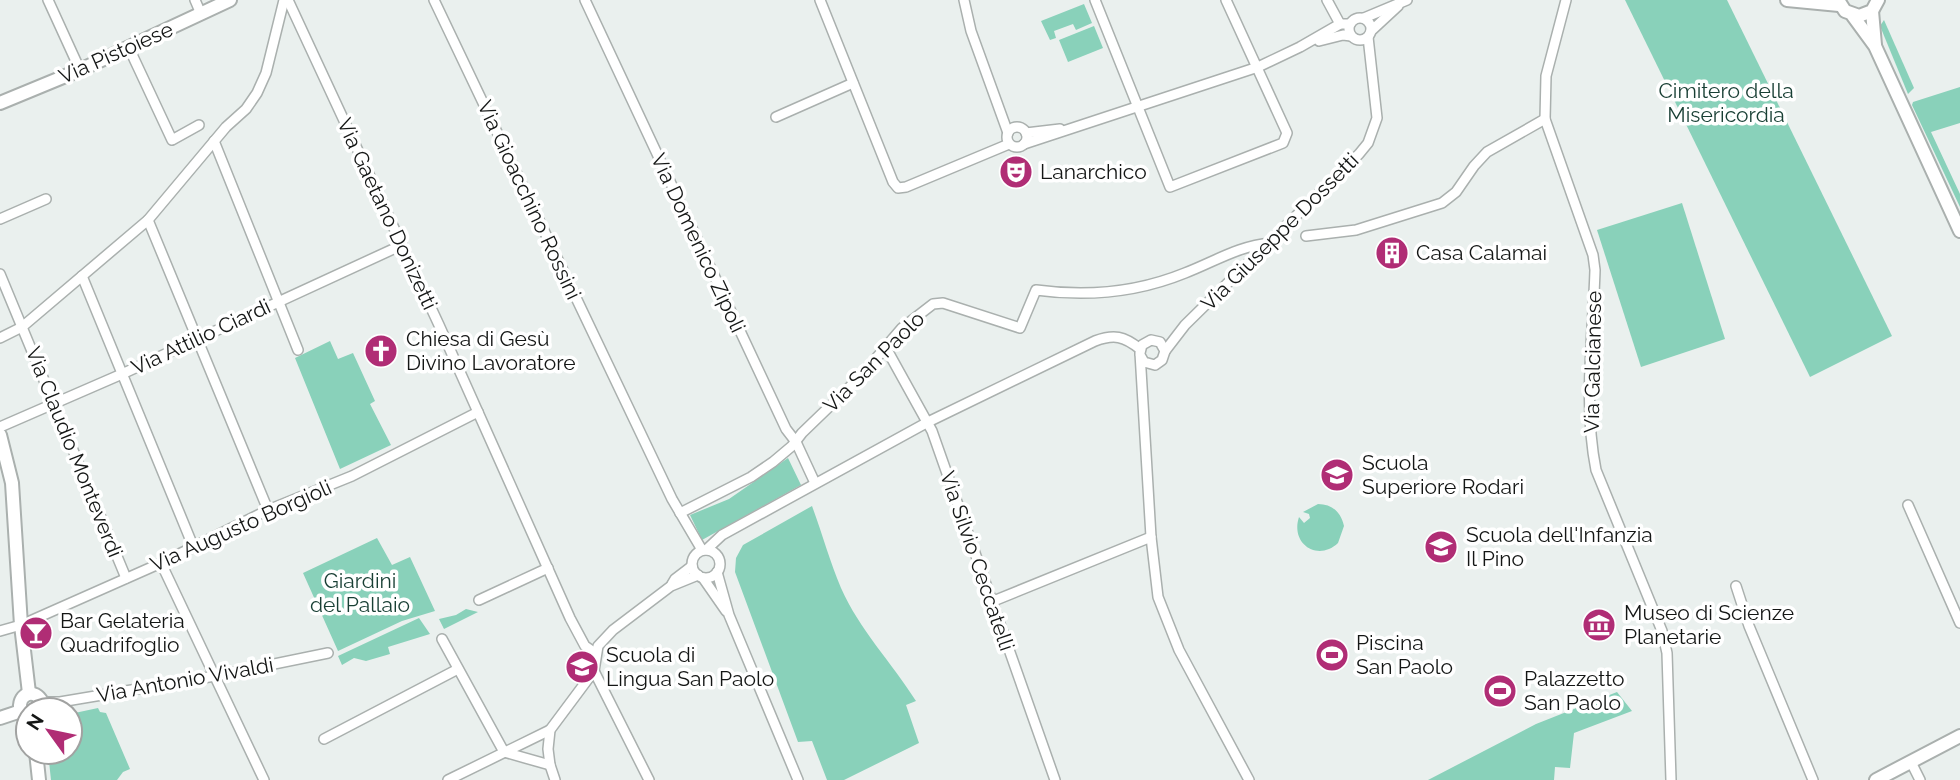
<svg xmlns="http://www.w3.org/2000/svg" width="1960" height="780" viewBox="0 0 1960 780" font-family="Raleway,sans-serif">
<rect width="100%" height="100%" fill="#eaf0ee"/>
<g fill="#89d1ba">
<path d="M1625,0H1727L1892,336L1810,377Z"/>
<path d="M1084,4L1092,23L1076,30L1073,24L1054,31L1056,38L1050,40L1041,21Z"/>
<path d="M1884,20L1914,88L1908,94L1880,26Z"/>
<path d="M1094,26L1103,48L1068,62L1059,40Z"/>
<path d="M1960,87V123L1931,132L1960,194V207L1912,105L1913,102Z"/>
<path d="M1682,203L1725,339L1641,367L1597,230Z"/>
<path d="M330,341L338,359L353,353L375,401L370,404L391,445L340,469L295,358Z"/>
<path d="M788,458L801,485L702,540L690,515L729,499Z"/>
<path d="M1318,504C1332,504 1341,512 1344,526L1338,543C1318,562 1290,544 1299,517L1304,523L1310,518L1309,514L1303,512Z"/>
<path d="M812,506C822,533 830,562 841,588C859,629 892,663 916,701L906,705L919,743L844,780H827L812,741L798,742L735,572L736,558L743,545Z"/>
<path d="M377,538L392,565L410,557L435,611L402,621L338,651L303,573Z"/>
<path d="M466,609L478,612L444,629L439,619L456,615Z"/>
<path d="M419,618L430,634L388,647L390,654L366,661L354,658L342,665L338,656Z"/>
<path d="M1617,692L1632,711L1574,733L1570,768L1555,767L1554,780H1428L1536,724Z"/>
<path d="M98,708L100,712L106,713L130,769L123,772L117,780H51L48,752H70V714Z"/>
</g>
<g fill="none" stroke-linecap="round" stroke-linejoin="round">
<defs>
<g id="street">
<path d="M48,0L80,70"/>
<path d="M195,0L201,14"/>
<path d="M288,0L439,325L570,618L585,646L595,653"/>
<path d="M434,0L672,499L702,550"/>
<path d="M585,0L786,429L796,442L815,483"/>
<path d="M820,0L893,182L898,188L906,187L1009,144"/>
<path d="M964,0L971,31L1008,133"/>
<path d="M1095,0L1170,187L1283,143L1287,133L1226,0"/>
<path d="M1327,0L1340,24"/>
<path d="M1566,0L1546,76L1545,119L1593,255L1595,270C1593,336 1583,405 1596,470L1662,631L1667,653L1671,780"/>
<circle cx="1360" cy="29" r="11"/>
<path d="M1364,18L1407,0"/>
<path d="M1371,31L1398,6"/>
<path d="M1319,41L1343,35L1351,36"/>
<path d="M129,48L172,140L199,125"/>
<path d="M776,117L853,83"/>
<circle cx="1017" cy="137" r="10"/>
<path d="M1026,133L1060,129"/>
<path d="M214,141L298,350"/>
<path d="M1024,144L1258,67L1300,47L1340,24H1350"/>
<path d="M0,219L46,199"/>
<path d="M148,220L268,510"/>
<path d="M1306,236L1356,230L1442,203L1456,192L1474,166L1487,152L1545,119"/>
<path d="M0,274L126,578"/>
<path d="M82,276L193,546"/>
<path d="M0,338L22,327L148,220L226,127L246,109L257,93L266,73L284,0"/>
<path d="M886,348L932,431L1055,780"/>
<path d="M1165,351L1185,325L1359,154L1368,143L1377,118L1368,37"/>
<path d="M1140,355L1144,362L1155,365L1162,360L1165,351L1160,342L1151,340L1142,345L1140,353L1151,537L1158,597L1179,650L1249,780"/>
<path d="M0,427L122,374L402,245"/>
<path d="M1908,505L1960,623"/>
<path d="M680,513L751,477L773,462L792,446L802,433L861,376L902,328L933,304L943,303L1020,328L1036,290C1087,297 1136,293 1185,273C1216,261 1238,246 1271,243"/>
<path d="M706,550L722,535L928,422L1095,341C1114,334 1124,336 1140,349"/>
<circle cx="706" cy="564" r="14"/>
<path d="M161,563L264,780"/>
<path d="M717,572L729,615L798,780"/>
<path d="M703,578L726,611"/>
<path d="M672,584L675,579L692,566"/>
<path d="M1736,586L1749,626L1813,780"/>
<path d="M479,600L548,568"/>
<path d="M991,602L1151,537"/>
<path d="M0,631L21,625L161,563L268,510L352,476L478,412"/>
<path d="M442,639L504,752L550,765"/>
<path d="M594,671L649,780"/>
<path d="M42,702H60L215,676L328,653"/>
<path d="M324,739L458,669"/>
<path d="M1911,762L1920,780"/>
<path d="M448,780L550,730"/>
<path d="M555,780L550,765L548,749L550,730L594,671L598,646L613,630L671,586L698,575"/>
</g>
<g id="secondary">
<path d="M1787,0L1839,5"/>
<path d="M1838,0L1845,11L1859,16L1872,11L1878,0"/>
<path d="M1872,11L1875,45"/>
<path d="M1853,16L1875,46L1960,231"/>
<path d="M0,103L80,70L230,0"/>
<path d="M0,435L12,483L21,625L29,693"/>
<path d="M28,716L20,708C19,693 35,688 42,702L41,710"/>
<path d="M0,718L21,711"/>
<path d="M36,752L39,780"/>
<path d="M1876,780L1960,736"/>
</g>
</defs>
<use href="#street" stroke="#aab0ae" stroke-width="12"/>
<use href="#secondary" stroke="#aab0ae" stroke-width="16"/>
<use href="#street" stroke="#fff" stroke-width="9"/>
<use href="#secondary" stroke="#fff" stroke-width="12"/>
</g>
<defs>
<symbol id="theatre-disc" viewBox="-11 -11 22 22"><circle r="9.5" fill="#b02d75" stroke="#fff"/><path d="M-5-5.5Q0-4 5-5.5V0Q5 5 0 6Q-5 5-5 0ZM-3.3-2.5H-1v1.5H-3.3ZM1-2.5H3.3v1.5H1ZM-2.8 1Q0 5.5 2.8 1Z" fill="#fff"/></symbol>
<symbol id="building-disc" viewBox="-11 -11 22 22"><circle r="9.5" fill="#b02d75" stroke="#fff"/><path d="M-4-6H4V6H1V3H-1V6H-4ZM-2.5-4.3h1.7v1.8h-1.7ZM.8-4.3h1.7v1.8H.8ZM-2.5-1h1.7V.8h-1.7ZM.8-1h1.7V.8H.8Z" fill="#fff"/></symbol>
<symbol id="church-disc" viewBox="-11 -11 22 22"><circle r="9.5" fill="#b02d75" stroke="#fff"/><path d="M-1.2-6h2.4v3.5h3.3v2.4h-3.3V6h-2.4V-.1h-3.3v-2.4h3.3Z" fill="#fff"/></symbol>
<symbol id="school-disc" viewBox="-11 -11 22 22"><circle r="9.5" fill="#b02d75" stroke="#fff"/><path d="M0-5L7-2L0 1L-7-2ZM-4 1L0 2.5L4 1V4Q0 6-4 4Z" fill="#fff"/></symbol>
<symbol id="museum-disc" viewBox="-11 -11 22 22"><circle r="9.5" fill="#b02d75" stroke="#fff"/><path d="M0-6L6-3V-2H-6V-3ZM-5-1h2V3h-2ZM-1-1h2V3h-2ZM3-1h2V3H3ZM-6 4H6V6H-6Z" fill="#fff"/></symbol>
<symbol id="bar-disc" viewBox="-11 -11 22 22"><circle r="9.5" fill="#b02d75" stroke="#fff"/><path d="M-6-5H6L.8 .8V4.5H3.5V6h-7V4.5H-.8V.8Z" fill="#fff"/></symbol>
<symbol id="stadium-disc" viewBox="-11 -11 22 22"><circle r="9.5" fill="#b02d75" stroke="#fff"/><path d="M0-5a6.5 5 0 1 0 0 10a6.5 5 0 1 0 0-10ZM-3.5-1.8h7v3.6h-7Z" fill="#fff"/></symbol>
</defs>
<g fill-rule="evenodd">
<use href="#theatre-disc" x="997" y="153" width="38" height="38"/>
<use href="#building-disc" x="1373" y="234" width="38" height="38"/>
<use href="#church-disc" x="362" y="332" width="38" height="38"/>
<use href="#school-disc" x="1318" y="456" width="38" height="38"/>
<use href="#school-disc" x="1422" y="528" width="38" height="38"/>
<use href="#museum-disc" x="1580" y="606" width="38" height="38"/>
<use href="#bar-disc" x="17" y="614" width="38" height="38"/>
<use href="#stadium-disc" x="1313" y="636" width="38" height="38"/>
<use href="#school-disc" x="563" y="648" width="38" height="38"/>
<use href="#stadium-disc" x="1481" y="672" width="38" height="38"/>
</g>
<g text-anchor="middle" stroke-width="7" stroke-linejoin="round" paint-order="stroke">
<g font-size="21" fill="#141615" stroke="#fff">
<text transform="translate(116 53) rotate(-24)" y="7">Via Pistoiese</text>
<text transform="translate(529 200) rotate(65)" y="7">Via Gioacchino Rossini</text>
<text transform="translate(387 214) rotate(65)" y="7">Via Gaetano Donizetti</text>
<text transform="translate(1280 232) rotate(-45)" y="7">Via Giuseppe Dossetti</text>
<text transform="translate(698 243) rotate(65)" y="7">Via Domenico Zipoli</text>
<text transform="translate(201 337) rotate(-25)" y="7">Via Attilio Ciardi</text>
<text transform="translate(874 362) rotate(-45)" y="7">Via San Paolo</text>
<text transform="translate(1593 362) rotate(-89)" y="7">Via Galcianese</text>
<text transform="translate(74 452) rotate(68)" y="7">Via Claudio Monteverdi</text>
<text transform="translate(241 526) rotate(-24)" y="7">Via Augusto Borgioli</text>
<text transform="translate(977 561) rotate(71)" y="7">Via Silvio Ceccatelli</text>
<text transform="translate(185 680) rotate(-10)" y="7">Via Antonio Vivaldi</text>
</g>
<g font-size="21" fill="#183f34" stroke="#fff">
<text x="1726" y="98">Cimitero della<tspan x="1726" dy="24">Misericordia</tspan></text>
<text x="360" y="588">Giardini<tspan x="360" dy="24">del Pallaio</tspan></text>
</g>
<g font-size="21" fill="#141615" stroke="#fff" text-anchor="start">
<text x="1040" y="179">Lanarchico</text>
<text x="1416" y="260">Casa Calamai</text>
<text x="406" y="346">Chiesa di Gesù<tspan x="406" dy="24">Divino Lavoratore</tspan></text>
<text x="1362" y="470">Scuola<tspan x="1362" dy="24">Superiore Rodari</tspan></text>
<text x="1466" y="542">Scuola dell'Infanzia<tspan x="1466" dy="24">Il Pino</tspan></text>
<text x="1624" y="620">Museo di Scienze<tspan x="1624" dy="24">Planetarie</tspan></text>
<text x="60" y="628">Bar Gelateria<tspan x="60" dy="24">Quadrifoglio</tspan></text>
<text x="1356" y="650">Piscina<tspan x="1356" dy="24">San Paolo</tspan></text>
<text x="606" y="662">Scuola di<tspan x="606" dy="24">Lingua San Paolo</tspan></text>
<text x="1524" y="686">Palazzetto<tspan x="1524" dy="24">San Paolo</tspan></text>
</g>
</g>
<g transform="translate(49 731) rotate(303)"><circle r="33" fill="#ffffff" stroke="#a1a2a1" stroke-width="2"/>
<path d="M0-5L12 26L0 18L-12 26Z" fill="#b02d75"/>
<text y="-10" font-size="19" font-weight="bold" text-anchor="middle" fill="#141615">N</text>
</g>
</svg>
